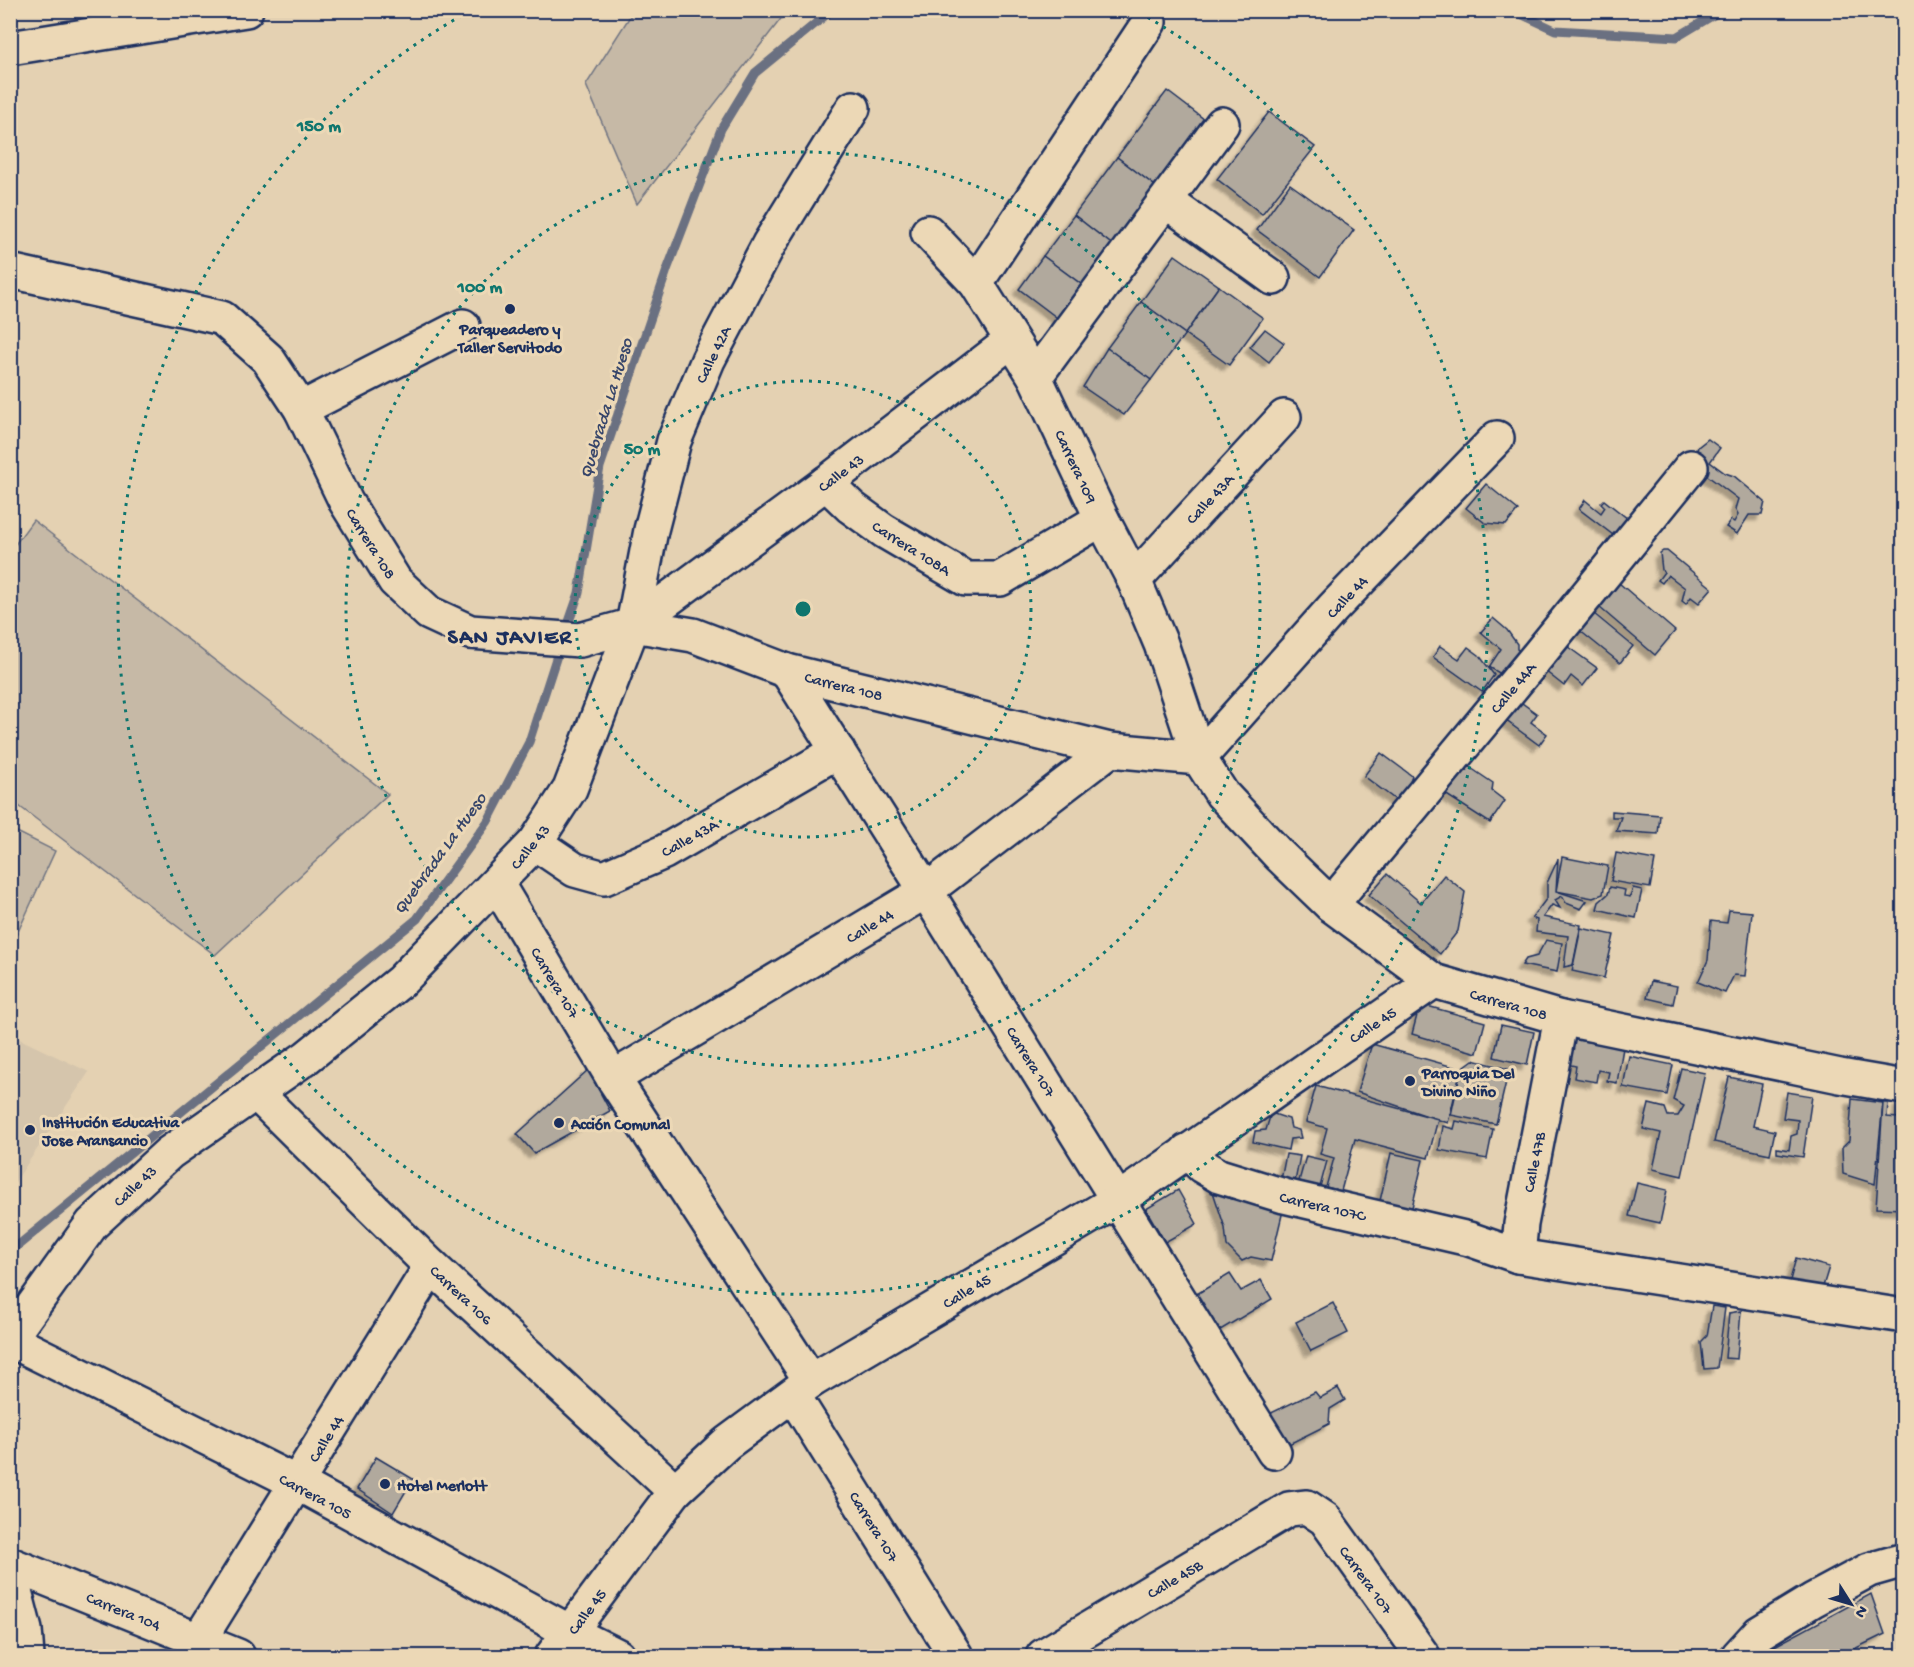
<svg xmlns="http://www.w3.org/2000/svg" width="1914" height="1667" viewBox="0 0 1914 1667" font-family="'Gochi Hand',sans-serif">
<defs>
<filter id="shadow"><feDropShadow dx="-5.5" dy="5.5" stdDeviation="1.5" flood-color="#0004"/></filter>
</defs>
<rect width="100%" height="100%" fill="#e4d1b2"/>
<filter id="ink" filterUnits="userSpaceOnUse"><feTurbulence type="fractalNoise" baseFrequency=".0167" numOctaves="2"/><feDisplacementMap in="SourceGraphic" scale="12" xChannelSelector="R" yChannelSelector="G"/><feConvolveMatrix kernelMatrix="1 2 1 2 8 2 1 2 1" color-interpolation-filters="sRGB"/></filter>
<g filter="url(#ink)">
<path fill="#d5c5ac" d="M11,1035L89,1072L11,1188Z"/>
<g fill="#c6b9a6" stroke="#707482" stroke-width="1.5">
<path d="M634,10L787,11L637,204L586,85Z"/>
<path d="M33,520L388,794L215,955L11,800V550Z"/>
<path d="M11,829L55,851L11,947Z"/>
</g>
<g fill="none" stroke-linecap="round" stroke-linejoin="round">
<g stroke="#6b7081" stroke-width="9">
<path d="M1512,10L1555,30L1677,37L1722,10"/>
<path d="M565,633L579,593L600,467L667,270L721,129L755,73L832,10"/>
<path d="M10,1252L417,919L488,821L529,742L560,646"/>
</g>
</g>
<g fill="#b1a99d" stroke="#1b2f5e" stroke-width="1.5" filter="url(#shadow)">
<path d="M1167,91L1209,123L1159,189L1117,157Z"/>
<path d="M1269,112L1315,147L1262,214L1217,179Z"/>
<path d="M1117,157L1159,189L1115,247L1074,215Z"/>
<path d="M1290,184L1354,230L1320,277L1257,230Z"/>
<path d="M1074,215L1115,247L1085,287L1043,256Z"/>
<path d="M1175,255L1219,286L1185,334L1141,302Z"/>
<path d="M1043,256L1085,287L1060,320L1019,289Z"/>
<path d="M1219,286L1263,318L1229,365L1185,334Z"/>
<path d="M1141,302L1185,334L1151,380L1107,348Z"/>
<path d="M1265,329L1284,343L1269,362L1250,347Z"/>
<path d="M1107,348L1151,380L1124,415L1083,387Z"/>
<path d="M1708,439L1720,448L1710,462L1725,473L1734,476L1765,502L1762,515H1749L1737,534L1726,527L1731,520L1734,522L1738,515L1735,509L1738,499L1692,464L1698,447Z"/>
<path d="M1486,484L1518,510L1506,525L1485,523L1466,508Z"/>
<path d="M1585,500L1601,513L1605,507L1601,503L1604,500L1638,527L1625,544L1579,509Z"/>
<path d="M1663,551H1667L1712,588L1699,603L1691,597L1686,604L1682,601L1685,588L1668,575L1662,583L1658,580L1664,572L1662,570L1660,553Z"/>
<path d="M1619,583L1675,631L1655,655L1599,607Z"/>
<path d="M1593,613L1633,646L1620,663L1579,630Z"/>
<path d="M1493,618L1507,630L1517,644V649L1526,655L1511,680L1489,667L1501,649L1481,632Z"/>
<path d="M1564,644L1597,668L1583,686L1571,676L1564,686L1540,667Z"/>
<path d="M1440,646L1459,659L1468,647L1479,655L1494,675L1482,692L1433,657Z"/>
<path d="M1511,695L1537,714L1531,722L1547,734L1539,745L1497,714Z"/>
<path d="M1381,753L1412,776L1409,785L1397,801L1364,776Z"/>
<path d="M1462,762L1493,783L1492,791L1505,801L1490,823L1442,792Z"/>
<path d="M1612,811L1660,815L1658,834L1616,831L1621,817H1612Z"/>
<path d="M1616,853L1655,860L1650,888L1611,881Z"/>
<path d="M1562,857L1608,866L1603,894L1593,898L1556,891Z"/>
<path d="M1558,859L1556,891L1587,901L1581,909L1566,903L1562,896L1555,900L1560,908L1552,905L1543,917L1581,925L1573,965L1564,967L1568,936L1536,932L1537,920L1532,918L1547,898V883Z"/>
<path d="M1387,874L1421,903L1444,875L1465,892L1458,931L1440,954L1369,895Z"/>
<path d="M1610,887L1625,890L1624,896L1630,897L1633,888L1642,890L1636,918L1597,909L1599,902L1608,894Z"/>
<path d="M1729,910L1752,912L1745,976L1734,975L1725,993L1698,982L1708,960L1711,921L1727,923Z"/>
<path d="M1581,928L1614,935L1604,978L1572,971Z"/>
<path d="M1546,940L1562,943L1557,972L1522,965L1526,959L1537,956Z"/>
<path d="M1651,981L1677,986L1673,1004L1647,998Z"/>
<path d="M1420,1004L1485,1022L1477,1053L1412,1034Z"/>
<path d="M1501,1025L1534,1032L1527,1065L1494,1057Z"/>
<path d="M1571,1039L1623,1048L1617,1083L1607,1081L1609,1072L1598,1070L1596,1082L1574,1078L1576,1066L1566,1064Z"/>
<path d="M1372,1044L1461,1069L1448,1123L1357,1092Z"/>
<path d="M1629,1056L1673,1065L1667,1095L1623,1087Z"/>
<path d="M1473,1060L1509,1069L1496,1124L1451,1115L1461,1069Z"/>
<path d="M1681,1068L1705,1073L1682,1176L1653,1169L1661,1133L1643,1129L1649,1104L1665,1108L1668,1116H1678L1684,1106L1673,1100Z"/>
<path d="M588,1070L610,1111L534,1153L517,1134Z"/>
<path d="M1729,1077L1762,1084L1753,1126L1775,1131L1770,1154L1714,1142Z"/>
<path d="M1316,1086L1438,1119L1428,1158L1355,1139L1341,1191L1326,1187L1334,1158L1320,1154L1327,1128L1306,1122Z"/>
<path d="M1787,1092L1812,1096L1803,1157L1777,1153V1148L1789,1150L1791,1136L1797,1134L1798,1120L1783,1118Z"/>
<path d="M1852,1099L1883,1103L1875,1184L1843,1174L1842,1148L1849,1141Z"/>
<path d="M1899,1102H1904V1209L1876,1208L1883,1103H1888L1887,1117L1898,1118Z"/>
<path d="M1271,1113L1289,1119L1291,1128L1299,1130L1301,1138L1290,1139L1288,1150L1253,1142L1255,1131L1266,1130Z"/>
<path d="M1456,1121L1493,1129L1487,1159L1439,1150L1443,1126L1454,1129Z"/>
<path d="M1391,1153L1423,1160L1411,1212L1379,1205Z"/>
<path d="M1286,1154L1300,1156L1295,1182L1281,1180Z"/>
<path d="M1306,1156L1327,1161L1320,1187L1299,1181Z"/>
<path d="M1210,1183L1285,1202L1271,1261L1251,1257L1242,1261L1227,1246L1225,1228Z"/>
<path d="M1637,1183L1667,1190L1660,1223L1629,1216Z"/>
<path d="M1178,1190L1197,1224L1165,1242L1146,1209Z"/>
<path d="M1796,1258L1829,1267L1821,1293L1789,1284Z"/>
<path d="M1230,1274L1241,1291L1261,1280L1272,1299L1217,1332L1195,1295Z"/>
<path d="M1333,1303L1348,1333L1311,1351L1296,1322Z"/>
<path d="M1712,1306L1725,1308L1717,1368L1704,1369L1701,1342L1707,1336Z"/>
<path d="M1741,1311L1737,1359L1725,1358L1729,1313Z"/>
<path d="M1338,1388L1345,1400L1330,1409L1329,1424L1285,1446L1269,1414L1315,1392L1320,1398Z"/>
<path d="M376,1457L413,1479L393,1513L357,1489Z"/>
<path d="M1871,1594L1885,1634L1840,1656H1763L1762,1653Z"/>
</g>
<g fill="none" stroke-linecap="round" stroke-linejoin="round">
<defs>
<g id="minor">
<path d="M1166,201L1273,278"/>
<path d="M928,232L976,283L1035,377L1102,519L1134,580L1161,644L1199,758L1222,794L1279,855L1331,905L1434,981L1561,1018L1840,1076L1904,1087"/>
<path d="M10,271L222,318L268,359L301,409L346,502L395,581L429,613L470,632L580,640L633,625L693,635L787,671L1110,750L1199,758L1333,608L1497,438"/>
<path d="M976,283L1149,22"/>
<path d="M1035,377L1222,124"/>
<path d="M301,409L463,326"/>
<path d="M826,483L851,507L884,531L966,579H1000L1102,519"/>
<path d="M1134,580L1284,417"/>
<path d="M633,625L651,530L674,441L708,360L769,244L853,108"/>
<path d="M787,671L926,891L1274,1452"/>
<path d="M535,843L575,870L604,878L664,852L838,751"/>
<path d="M497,884L613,1078L811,1381"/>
<path d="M1331,905L1540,653L1691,467"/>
<path d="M613,1078L926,891L1110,750"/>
<path d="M255,1092L431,1266L675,1491"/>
<path d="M1187,1151L1202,1166L1219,1176L1284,1196L1469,1239L1518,1256L1521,1224L1561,1018"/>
<path d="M1518,1256L1904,1316"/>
<path d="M10,1338L92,1224L169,1153L307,1057L401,981L535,843L570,789L633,625L826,483L1011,341"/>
<path d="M10,1340L297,1483L570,1632L618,1656"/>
<path d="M793,1395L956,1656"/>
<path d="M10,1564L238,1656"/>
<path d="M10,1572L25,1630L27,1656"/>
<path d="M199,1640L431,1266"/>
<path d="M552,1656L675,1491L727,1443L811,1381L1118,1200L1434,981"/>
<path d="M1043,1656L1289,1509L1307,1507L1325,1519L1423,1656"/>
<path d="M1738,1656L1759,1633L1813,1600L1869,1570L1904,1560"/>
</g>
<path id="tertiary" d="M10,48L246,10"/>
</defs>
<use href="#minor" stroke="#1b2f5e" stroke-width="38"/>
<use href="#tertiary" stroke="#1b2f5e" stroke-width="38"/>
<use href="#minor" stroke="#ecd8b6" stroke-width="33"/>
<use href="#tertiary" stroke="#ecd8b6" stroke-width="33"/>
</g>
</g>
<g fill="none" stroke="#0f766e" stroke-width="3" stroke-dasharray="3 6">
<circle cx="803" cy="609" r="228"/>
<circle cx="803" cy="609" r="457"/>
<path d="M1140 13A685 685 0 1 1 466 13"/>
</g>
<g fill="#1b2f5e" stroke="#ecd8b6" stroke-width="2">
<circle cx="510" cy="309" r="6"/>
<circle cx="1410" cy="1081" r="6"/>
<circle cx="559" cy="1123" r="6"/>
<circle cx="30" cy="1130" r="6"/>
<circle cx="385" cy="1484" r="6"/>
</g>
<g text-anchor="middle" stroke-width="6" stroke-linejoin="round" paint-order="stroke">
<g font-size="16" font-weight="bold" fill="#1b2f5e" stroke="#ecd8b6" text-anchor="start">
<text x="510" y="334" text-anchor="middle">Parqueadero y<tspan x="510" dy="18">Taller Servitodo</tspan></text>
<text x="1422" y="1078">Parroquia Del<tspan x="1422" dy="18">Divino Niño</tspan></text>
<text x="42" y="1127">Institución Educativa<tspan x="42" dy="18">Jose Aransancio</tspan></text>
<text x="571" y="1129">Acción Comunal</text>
<text x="397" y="1490">Hotel Merlott</text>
</g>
<g font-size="16" fill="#1b2f5e" stroke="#ecd8b6">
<text transform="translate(712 354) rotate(-64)" y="6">Calle 42A</text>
<text transform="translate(1077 466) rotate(65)" y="6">Carrera 109</text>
<text transform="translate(840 472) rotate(-37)" y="6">Calle 43</text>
<text transform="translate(1209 498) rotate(-47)" y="6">Calle 43A</text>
<text transform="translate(372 543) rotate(58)" y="6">Carrera 108</text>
<text transform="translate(912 547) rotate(32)" y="6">Carrera 108A</text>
<text transform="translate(1346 596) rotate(-47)" y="6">Calle 44</text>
<text transform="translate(844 685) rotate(14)" y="6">Carrera 108</text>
<text transform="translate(1512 687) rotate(-50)" y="6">Calle 44A</text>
<text transform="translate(689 837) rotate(-29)" y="6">Calle 43A</text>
<text transform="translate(529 846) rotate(-51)" y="6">Calle 43</text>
<text transform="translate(869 925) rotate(-31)" y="6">Calle 44</text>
<text transform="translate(556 982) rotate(59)" y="6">Carrera 107</text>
<text transform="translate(1509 1003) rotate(16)" y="6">Carrera 108</text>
<text transform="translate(1372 1024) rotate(-34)" y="6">Calle 45</text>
<text transform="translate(1032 1061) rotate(58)" y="6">Carrera 107</text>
<text transform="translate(1533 1162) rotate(-79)" y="6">Calle 47B</text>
<text transform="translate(134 1185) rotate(-43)" y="6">Calle 43</text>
<text transform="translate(1323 1205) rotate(13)" y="6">Carrera 107C</text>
<text transform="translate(966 1290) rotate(-31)" y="6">Calle 45</text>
<text transform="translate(462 1294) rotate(43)" y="6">Carrera 106</text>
<text transform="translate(325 1438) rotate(-58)" y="6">Calle 44</text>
<text transform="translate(316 1495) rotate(28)" y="6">Carrera 105</text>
<text transform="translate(875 1526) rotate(58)" y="6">Carrera 107</text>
<text transform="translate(1174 1578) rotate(-31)" y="6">Calle 45B</text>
<text transform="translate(1367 1579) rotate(54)" y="6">Carrera 107</text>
<text transform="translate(124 1610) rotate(22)" y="6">Carrera 104</text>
<text transform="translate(586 1611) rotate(-53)" y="6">Calle 45</text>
</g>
<g font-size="18" font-style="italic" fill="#36456a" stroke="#ecd8b6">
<text transform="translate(605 408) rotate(-73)" y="6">Quebrada La Hueso</text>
<text transform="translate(439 853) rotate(-54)" y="6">Quebrada La Hueso</text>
</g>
<g font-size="22" font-weight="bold" letter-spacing="1.5" fill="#1b2f5e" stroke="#ecd8b6">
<text x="510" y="643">SAN JAVIER</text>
</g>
</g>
<circle cx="803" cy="609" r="9" fill="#0f766e" stroke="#ecd8b6" stroke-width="3"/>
<g font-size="18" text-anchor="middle" font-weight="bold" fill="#0f766e" stroke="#ecd8b6" stroke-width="6" stroke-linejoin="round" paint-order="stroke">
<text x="319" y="131">150 m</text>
<text x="480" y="292">100 m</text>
<text x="642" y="454">50 m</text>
</g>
<rect width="1914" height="1667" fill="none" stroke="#ecd8b6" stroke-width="36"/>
<rect x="18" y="18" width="1878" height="1631" fill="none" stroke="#1b2f5e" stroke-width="2" filter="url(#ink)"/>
<g transform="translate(1851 1604) rotate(127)" stroke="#ecd8b6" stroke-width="4.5" paint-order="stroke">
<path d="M0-4.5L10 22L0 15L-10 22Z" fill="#1b2f5e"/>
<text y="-9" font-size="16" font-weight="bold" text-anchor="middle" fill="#1b2f5e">N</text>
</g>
</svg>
